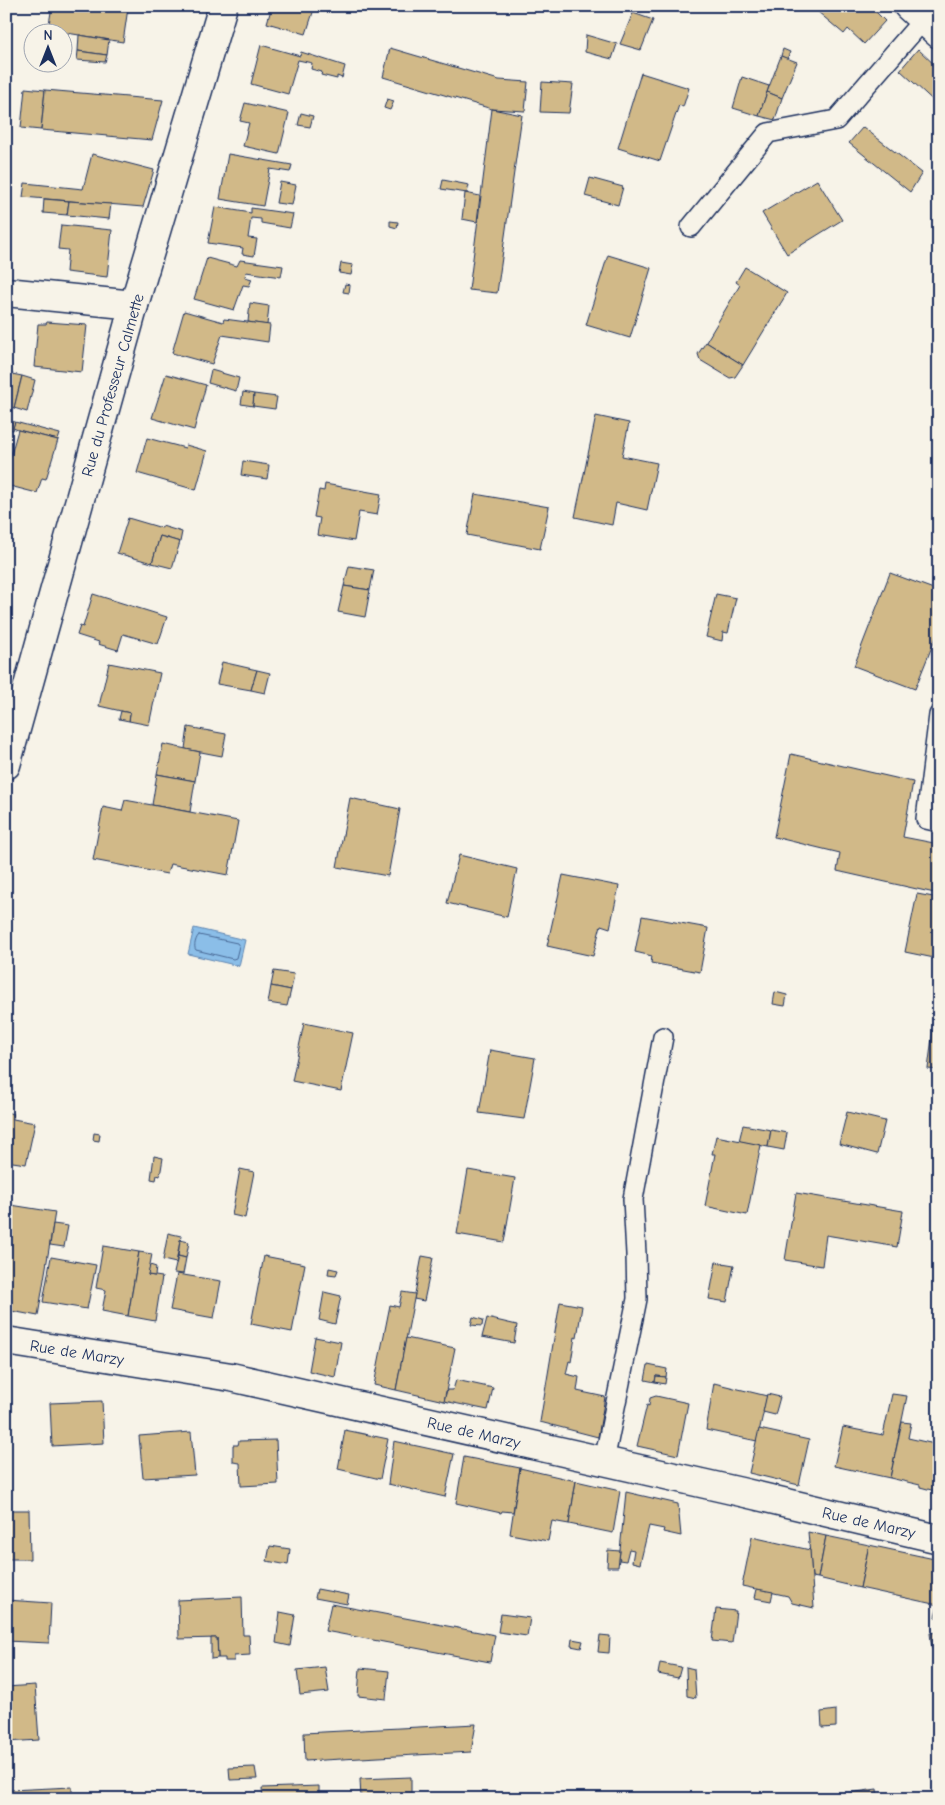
<svg xmlns="http://www.w3.org/2000/svg" width="945" height="1805" viewBox="0 0 945 1805" font-family="'Comic Neue',sans-serif">
<rect width="100%" height="100%" fill="#f7f3e8"/>
<filter id="ink" filterUnits="userSpaceOnUse"><feTurbulence type="fractalNoise" baseFrequency=".02" numOctaves="2"/><feDisplacementMap in="SourceGraphic" scale="10" xChannelSelector="R" yChannelSelector="G"/><feConvolveMatrix kernelMatrix="1 2 1 2 8 2 1 2 1" color-interpolation-filters="sRGB"/></filter>
<g filter="url(#ink)">
<path fill="#8bbee8" stroke="#5e85b1" d="M194,928L245,940L239,966L188,954Z"/>
<g fill="none" stroke-linecap="round" stroke-linejoin="round">
<path stroke="#486895" stroke-width="1" d="M199,935L237,943L239,946L236,958L233,959L196,950C193,947 196,937 199,935Z"/>
</g>
<g fill="#d1b988" stroke="#1b2f5e">
<path d="M52,6L128,8L123,42L48,30Z"/>
<path d="M272,6H315L306,34L267,23Z"/>
<path d="M811,6H870L885,21L864,44L848,29L844,34Z"/>
<path d="M633,13L653,20L641,50L620,44Z"/>
<path d="M79,35L109,40L107,55L78,51Z"/>
<path d="M586,35L617,44L612,59L585,52Z"/>
<path d="M261,45L300,56L301,52L345,66L342,78L337,76V79L321,75L322,72L311,69L312,63L298,60L288,94L251,84Z"/>
<path d="M390,48L499,80L528,82L525,111L492,109L383,77Z"/>
<path d="M783,49L790,52L787,59L781,56Z"/>
<path d="M918,49L939,69V106L900,70Z"/>
<path d="M78,51L107,55L105,62L77,60Z"/>
<path d="M781,56L797,62L782,98L767,92Z"/>
<path d="M641,73L689,88L683,107L679,105L660,161L618,148Z"/>
<path d="M742,77L769,86L759,116L733,108Z"/>
<path d="M542,82L573,84L569,113L540,112Z"/>
<path d="M25,88L45,90L41,130L21,128Z"/>
<path d="M45,90L163,100L152,140L41,130Z"/>
<path d="M767,92L782,98L775,120L759,116Z"/>
<path d="M387,99L394,101L390,110L384,108Z"/>
<path d="M245,103L289,113L279,154L243,146L249,123L240,121Z"/>
<path d="M492,109L522,115L497,293L469,290Z"/>
<path d="M301,113L313,116L310,127L298,125Z"/>
<path d="M863,127L922,173L910,192L849,143Z"/>
<path d="M92,154L154,170L143,207L23,197L25,183L83,189Z"/>
<path d="M228,154L292,165L290,172L270,169L263,206L220,199Z"/>
<path d="M590,178L623,187L618,205L585,196Z"/>
<path d="M443,180L469,185L467,193L441,189Z"/>
<path d="M817,180L842,220L787,254L762,213Z"/>
<path d="M280,182L296,185L292,205L276,203Z"/>
<path d="M465,193L480,196L477,222L462,219Z"/>
<path d="M44,199L69,201L67,215L43,213Z"/>
<path d="M69,201L111,204L109,219L67,215Z"/>
<path d="M215,207L251,213V208L293,214L290,228L261,223V219L251,218L248,238L257,239L254,256L242,254L243,248L208,243Z"/>
<path d="M390,221L398,222L397,228L390,226Z"/>
<path d="M61,225L112,230L107,277L66,272L68,250L58,249Z"/>
<path d="M608,255L651,268L630,338L586,325Z"/>
<path d="M207,258L237,266L240,260L283,266L281,277L246,272L245,277L252,279L249,286L243,285L234,310L194,299Z"/>
<path d="M341,263L353,265L351,275L339,273Z"/>
<path d="M745,267L787,293L743,365L706,342L740,285L736,282Z"/>
<path d="M345,284L350,285L349,293L343,292Z"/>
<path d="M250,303L269,306L267,325L248,322Z"/>
<path d="M184,311L223,322L224,319L270,325L268,342L222,335L212,364L172,353Z"/>
<path d="M47,322L87,325L82,372L34,367L38,324H46Z"/>
<path d="M706,342L743,365L735,377L730,378L700,360L698,354Z"/>
<path d="M211,370L239,378L236,391L208,383Z"/>
<path d="M7,373L22,376L14,408L6,406Z"/>
<path d="M166,374L206,385L194,430L152,418Z"/>
<path d="M22,376L35,380L27,412L14,408Z"/>
<path d="M243,392L254,394L253,406L241,404Z"/>
<path d="M254,394L277,397L275,409L253,406Z"/>
<path d="M596,416L629,423L622,456L657,463L647,510L616,503L612,525L575,517Z"/>
<path d="M6,420L15,422L13,430L6,429Z"/>
<path d="M15,422L60,434L58,440L18,430L13,428Z"/>
<path d="M18,430L58,440L46,479L42,478L37,493L6,485V472Z"/>
<path d="M147,438L185,448L186,445L207,451L196,490L137,473Z"/>
<path d="M243,461L269,465L267,479L241,475Z"/>
<path d="M325,484L381,494L377,515L359,512L354,541L317,535L320,518L314,517L319,490L324,491Z"/>
<path d="M475,494L549,507L540,549L467,535Z"/>
<path d="M128,518L162,528V526L182,532L180,542L160,536L152,563L117,553Z"/>
<path d="M160,536L180,542L172,568L152,563Z"/>
<path d="M349,566L374,570L370,590L344,586Z"/>
<path d="M890,573L939,591V629L915,689L854,666Z"/>
<path d="M344,586L370,590L365,617L338,612Z"/>
<path d="M93,594L167,617L158,644L123,634L118,650L98,644L99,642L77,635L80,626L83,627Z"/>
<path d="M716,594L736,598L728,633L723,632L722,641L706,637Z"/>
<path d="M222,662L257,670L251,690L217,684Z"/>
<path d="M109,663L160,673L149,725L129,721L130,713L99,706Z"/>
<path d="M257,670L270,673L265,693L251,690Z"/>
<path d="M121,711L130,713L129,721L119,719Z"/>
<path d="M188,727L226,734L222,756L185,749Z"/>
<path d="M163,744L200,752L195,781L157,774Z"/>
<path d="M791,754L913,782L903,837L939,844V894L837,871L840,853L774,837Z"/>
<path d="M157,774L195,781L190,812L152,805Z"/>
<path d="M350,798L400,809L388,876L337,867Z"/>
<path d="M125,800L238,821L228,875L170,864L167,874L93,860L103,807L122,811Z"/>
<path d="M459,855L517,869L507,917L447,903Z"/>
<path d="M563,875L619,886L610,928L601,925L593,956L547,946Z"/>
<path d="M917,894L939,898V959L905,952Z"/>
<path d="M642,916L708,928L700,972L651,963L652,956L635,952Z"/>
<path d="M274,971L294,974L291,990L271,986Z"/>
<path d="M271,986L291,990L287,1006L268,1003Z"/>
<path d="M775,992L787,995L785,1006L773,1004Z"/>
<path d="M304,1023L353,1033L341,1091L292,1081Z"/>
<path d="M933,1030L939,1031V1070L928,1069Z"/>
<path d="M490,1050L535,1058L524,1119L479,1113Z"/>
<path d="M6,1112L13,1114V1119L35,1123L26,1164L6,1161Z"/>
<path d="M847,1112L885,1121L877,1154L839,1144Z"/>
<path d="M743,1125L771,1130L768,1147L739,1141Z"/>
<path d="M771,1130L787,1133L784,1150L768,1147Z"/>
<path d="M94,1133L100,1134L99,1141L93,1140Z"/>
<path d="M716,1136L761,1145L747,1215L705,1206L715,1154H712Z"/>
<path d="M154,1156L163,1158L160,1176L157,1175L156,1180L151,1179Z"/>
<path d="M240,1169L254,1172L245,1218L232,1215Z"/>
<path d="M468,1170L515,1178L504,1242L457,1234Z"/>
<path d="M796,1193L903,1211L897,1247L826,1235L822,1266L785,1260Z"/>
<path d="M11,1205L55,1212L38,1316L6,1310V1237Z"/>
<path d="M53,1224L68,1226L64,1247L50,1245Z"/>
<path d="M168,1233L181,1236L176,1263L163,1260Z"/>
<path d="M180,1240L189,1242L186,1258L178,1256Z"/>
<path d="M103,1246L139,1252L128,1316L102,1311L106,1290L96,1288Z"/>
<path d="M139,1252L152,1254L148,1275L162,1277L155,1321L128,1316Z"/>
<path d="M178,1256L186,1258L183,1274L174,1273Z"/>
<path d="M264,1256L305,1264L292,1332L251,1324Z"/>
<path d="M422,1256L433,1258L424,1301L414,1299Z"/>
<path d="M51,1257L96,1265L87,1309L43,1302Z"/>
<path d="M716,1262L734,1265L727,1302L709,1299Z"/>
<path d="M150,1265L156,1267L155,1276L148,1275Z"/>
<path d="M329,1268L338,1270L336,1275L328,1274Z"/>
<path d="M177,1274L221,1281L214,1318L170,1310Z"/>
<path d="M324,1292L341,1296L335,1324L319,1320Z"/>
<path d="M402,1292L415,1294L396,1390L374,1385L390,1305L399,1307Z"/>
<path d="M560,1302L582,1306L577,1338L575,1337L571,1362L569,1361L566,1374L579,1377L577,1391L605,1397L598,1437L540,1422Z"/>
<path d="M473,1317L483,1320L482,1326L471,1325Z"/>
<path d="M487,1318L517,1325L514,1343L482,1337Z"/>
<path d="M315,1337L341,1342L335,1377L309,1371Z"/>
<path d="M406,1338L455,1348L444,1401L396,1390Z"/>
<path d="M648,1365L667,1369L666,1377L656,1376L655,1382L645,1380Z"/>
<path d="M656,1376L666,1377L665,1384L655,1382Z"/>
<path d="M456,1380L493,1388L488,1410L444,1401L447,1390H453Z"/>
<path d="M714,1383L767,1396L757,1441L706,1430Z"/>
<path d="M767,1394L780,1397L775,1415L763,1412Z"/>
<path d="M892,1394L907,1396L890,1478L834,1466L843,1427L883,1435Z"/>
<path d="M656,1396L688,1403L678,1455L637,1446L647,1405L649,1406L650,1398Z"/>
<path d="M102,1401L104,1443L52,1446L50,1403Z"/>
<path d="M902,1422L911,1423L908,1438L939,1445V1492L920,1487V1485L890,1478Z"/>
<path d="M759,1429L809,1440L799,1485L749,1473Z"/>
<path d="M345,1430L388,1439L380,1479L338,1469Z"/>
<path d="M191,1432L195,1475L143,1478L139,1436Z"/>
<path d="M276,1440L278,1484L241,1486L240,1463L233,1462V1445H238L239,1441Z"/>
<path d="M394,1441L454,1454L445,1497L388,1484Z"/>
<path d="M464,1457L520,1468L513,1512L502,1511L501,1513L456,1503Z"/>
<path d="M520,1468L576,1481L569,1524L552,1521L548,1541L510,1534Z"/>
<path d="M576,1481L620,1491L613,1533L569,1524Z"/>
<path d="M626,1492L678,1504L681,1536L663,1532L664,1529L649,1526L640,1564L632,1562L634,1550L629,1549L626,1561L619,1560Z"/>
<path d="M6,1510H29L30,1559H6Z"/>
<path d="M808,1532L826,1536L818,1578L812,1577Z"/>
<path d="M826,1536L869,1545L860,1588L818,1578Z"/>
<path d="M752,1537L810,1550L814,1608L792,1603L788,1596L742,1586Z"/>
<path d="M869,1545L939,1560V1618L935,1617L938,1605L860,1588Z"/>
<path d="M270,1546L290,1549L288,1565L267,1561Z"/>
<path d="M608,1550L620,1551L618,1567H607Z"/>
<path d="M317,1589L349,1595L347,1604L315,1598Z"/>
<path d="M757,1589L773,1592L771,1601L755,1598Z"/>
<path d="M242,1597L243,1635H249L250,1655L234,1656V1661H225V1658H218L217,1638L179,1639L178,1600Z"/>
<path d="M6,1600L51,1603L49,1643L6,1641Z"/>
<path d="M331,1604L495,1635L490,1662L325,1631Z"/>
<path d="M716,1609L736,1611L732,1643L712,1641Z"/>
<path d="M280,1612L295,1615L290,1646L276,1643Z"/>
<path d="M501,1614L530,1618L527,1636L498,1632Z"/>
<path d="M939,1632V1648L932,1649L930,1633Z"/>
<path d="M600,1635L610,1636L609,1653L598,1652Z"/>
<path d="M211,1638H217L218,1658L211,1659Z"/>
<path d="M572,1639L583,1641L581,1648L571,1646Z"/>
<path d="M660,1663L681,1667L678,1678L658,1674Z"/>
<path d="M325,1667L329,1692L300,1695L297,1670Z"/>
<path d="M686,1667L694,1669L696,1698L687,1696Z"/>
<path d="M360,1668L389,1671L386,1699L358,1696Z"/>
<path d="M35,1685L39,1740L6,1742V1687Z"/>
<path d="M836,1710V1727L822,1728L821,1712Z"/>
<path d="M476,1724L471,1752L305,1761L304,1733Z"/>
<path d="M255,1767L257,1779L230,1780L229,1768Z"/>
<path d="M411,1777V1799H361L360,1779Z"/>
<path d="M319,1786V1795H329V1799H263L262,1788Z"/>
<path d="M72,1787V1799H10V1790Z"/>
<path d="M877,1789L878,1799H842V1794Z"/>
</g>
<g fill="none" stroke-linecap="round" stroke-linejoin="round">
<defs>
<g id="service">
<path d="M691,227L768,133L836,120L923,20"/>
<path d="M939,715L926,819L939,822"/>
<path d="M604,1461L637,1299L636,1254L633,1199L663,1037"/>
</g>
<g id="minor">
<path d="M908,6L939,34"/>
<path d="M6,292L134,305"/>
<path d="M6,765L134,305L223,6"/>
</g>
<path id="secondary" d="M6,1341L231,1377L741,1492L939,1539"/>
</defs>
<use href="#service" stroke="#1b2f5e" stroke-width="22"/>
<use href="#minor" stroke="#1b2f5e" stroke-width="31"/>
<use href="#secondary" stroke="#1b2f5e" stroke-width="31"/>
<use href="#service" stroke="#f7f3e8" stroke-width="19"/>
<use href="#minor" stroke="#f7f3e8" stroke-width="28"/>
<use href="#secondary" stroke="#f7f3e8" stroke-width="28"/>
</g>
</g>
<g text-anchor="middle" stroke-width="4" stroke-linejoin="round" paint-order="stroke">
<g font-size="16" fill="#1b2f5e" stroke="#f7f3e8">
<text transform="translate(112 385) rotate(-74)" y="6">Rue du Professeur Calmette</text>
<text transform="translate(77 1352) rotate(9)" y="6">Rue de Marzy</text>
<text transform="translate(474 1432) rotate(13)" y="6">Rue de Marzy</text>
<text transform="translate(869 1522) rotate(13)" y="6">Rue de Marzy</text>
</g>
</g>
<rect width="945" height="1805" fill="none" stroke="#f7f3e8" stroke-width="25"/>
<rect x="12" y="12" width="920" height="1780" fill="none" stroke="#1b2f5e" stroke-width="2" filter="url(#ink)"/>
<g transform="translate(48 48)"><circle r="24" fill="#f7f3e8" stroke="#9fa5b1"/>
<path d="M0-4L9 19L0 12L-9 19Z" fill="#1b2f5e"/>
<text y="-8" font-size="14" font-weight="bold" text-anchor="middle" fill="#1b2f5e">N</text>
</g>
</svg>
